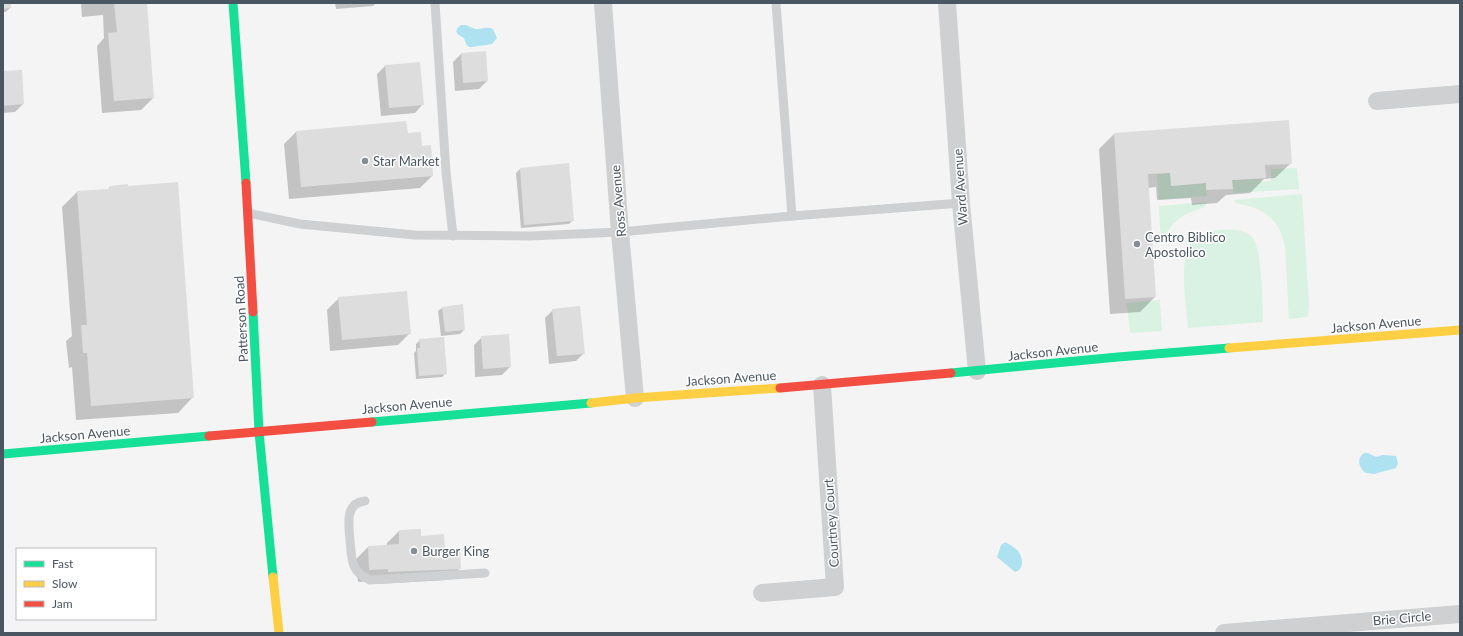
<svg xmlns="http://www.w3.org/2000/svg" width="1463" height="636" viewBox="0 0 1463 636" font-family="Lato,sans-serif">
<rect width="100%" height="100%" fill="#f4f4f4"/>
<g fill="#d9f2e3">
<path d="M1297,168L1299,189L1233,193L1232,180L1261,179V182L1271,181V169Z"/>
<path d="M1170,173L1172,186L1206,183L1207,196L1159,200L1157,174Z"/>
<path d="M1302,194L1309,305L1308,317L1289,319L1285,247C1279,218 1264,208 1236,203L1234,200Z"/>
<path d="M1207,202L1205,207C1181,215 1172,220 1161,244L1159,206Z"/>
<path d="M1218,230C1228,229 1243,229 1251,236C1263,246 1262,304 1263,322L1188,328C1186,302 1179,266 1190,242L1209,232Z"/>
<path d="M1160,300L1162,331L1130,333L1127,303Z"/>
</g>
<g fill="#aee2f0">
<path d="M461,25H466L475,29C483,29 485,26 493,29L497,38L492,44C488,45 483,45 478,46C468,48 467,48 464,38C456,34 453,31 461,25Z"/>
<path d="M1364,453H1368L1376,457L1383,455L1396,456L1398,463L1396,468L1374,474L1366,473C1359,468 1356,459 1364,453Z"/>
<path d="M1005,542C1009,544 1014,547 1017,550C1023,556 1025,569 1015,572L997,557L1001,545Z"/>
</g>
<g fill="#0003">
<path d="M3,3H10V8L6,12H3Z"/>
<path d="M81,3H146L153,98L141,110L102,113L97,46L104,38L103,15L82,17Z"/>
<path d="M335,3H376L373,6L336,9Z"/>
<path d="M461,54L487,81L479,89L455,91L453,62Z"/>
<path d="M385,66L423,104L415,113L381,116L377,74Z"/>
<path d="M3,72L23,104L15,112L3,113Z"/>
<path d="M1288,121L1291,163L1275,178L1264,179L1250,193L1226,195L1217,203L1192,205L1191,198L1157,200L1156,187L1148,188L1155,297L1140,312L1110,314L1099,149L1114,134Z"/>
<path d="M296,132L407,134L421,147L432,176L420,188L289,199L284,144Z"/>
<path d="M520,169L573,220L569,224L521,228L516,173Z"/>
<path d="M110,187L193,397L178,413L76,420L72,367L69,368L66,341L72,336L62,207L77,192L107,190Z"/>
<path d="M339,298L410,333L398,345L330,351L327,310Z"/>
<path d="M442,308L464,330L460,334L441,336L438,311Z"/>
<path d="M553,310L584,353L576,361L549,364L545,318Z"/>
<path d="M482,337L510,367L502,375L475,377L474,345Z"/>
<path d="M420,340L446,373L442,377L416,379L414,353L416,351V344Z"/>
<path d="M399,531L444,551L460,568L448,580L377,584L376,581L358,582L356,559L368,547L387,546V543Z"/>
</g>
<g fill="#ddddde">
<path d="M3,3H11V8L3,9Z"/>
<path d="M114,3H147L154,98L114,101L108,33L117,32Z"/>
<path d="M486,51L488,81L463,83L461,53Z"/>
<path d="M420,62L424,105L389,108L385,65Z"/>
<path d="M22,70L24,104L3,106V71Z"/>
<path d="M1289,120L1292,164L1265,165L1266,178L1232,180L1233,189L1206,190V183L1171,186L1170,173L1148,174L1156,297L1125,299L1114,133Z"/>
<path d="M406,121L408,133L421,132L422,146L431,145L433,176L301,187L296,131Z"/>
<path d="M569,163L574,221L524,225L520,168Z"/>
<path d="M178,182L194,398L91,406L87,353H83L81,325H87L77,191L109,189V186L128,184V186Z"/>
<path d="M407,291L411,334L342,340L338,297Z"/>
<path d="M463,304L465,330L445,332L442,307Z"/>
<path d="M580,306L585,354L557,356L552,309Z"/>
<path d="M509,334L511,367L483,369L481,336Z"/>
<path d="M444,337L447,374L419,376L417,348H420L419,339Z"/>
<path d="M421,529V536L444,534L445,550L460,549L461,569L388,572V569L369,570L368,546L399,544V530Z"/>
</g>
<g fill="none" stroke-linecap="round" stroke-linejoin="round">
<g stroke="#ced0d2" stroke-width="9">
<path d="M435,3L446,172L453,236"/>
<path d="M776,3L792,216"/>
<path d="M248,213L300,224L415,235L530,236L620,232L792,216L961,203"/>
<path d="M365,501C344,503 349,526 350,541C351,549 351,559 354,566C357,573 363,577 370,580L485,573"/>
</g>
<g stroke="#ced0d2" stroke-width="18">
<path d="M603,3L620,232L635,398"/>
<path d="M947,3L961,203L977,371"/>
<path d="M1377,101L1460,94"/>
<path d="M762,593L835,587L822,385"/>
<path d="M1224,633L1460,614"/>
</g>
<g stroke="#16e098" stroke-width="9">
<path d="M233,3L246,183"/>
<path d="M253,312L259,432L273,577"/>
<path d="M951,373L1118,357L1229,348"/>
<path d="M372,422L591,403"/>
<path d="M3,454L209,436"/>
</g>
<g stroke="#ffcf43" stroke-width="9">
<path d="M1229,348L1460,330"/>
<path d="M591,403L635,398L780,388"/>
<path d="M273,577L279,633"/>
</g>
<g stroke="#f24e42" stroke-width="9">
<path d="M246,183L253,312"/>
<path d="M780,388L951,373"/>
<path d="M209,436L372,422"/>
</g>
</g>
<g fill="#868d94" stroke="#fff" stroke-width="1.5">
<circle cx="365" cy="161" r="4"/>
<circle cx="1137" cy="244" r="4"/>
<circle cx="414" cy="551" r="4"/>
</g>
<g text-anchor="middle" stroke-width="3" stroke-linejoin="round" paint-order="stroke">
<g font-size="13" fill="#4a5661" stroke="#fff" text-anchor="start">
<text x="373" y="166">Star Market</text>
<text x="1145" y="242">Centro Biblico<tspan x="1145" dy="15">Apostolico</tspan></text>
<text x="422" y="556">Burger King</text>
</g>
<g font-size="13" fill="#4a5661" stroke="#fff">
<text transform="translate(960 187) rotate(-94)" y="5">Ward Avenue</text>
<text transform="translate(618 201) rotate(-95)" y="5">Ross Avenue</text>
<text transform="translate(241 319) rotate(-93)" y="5">Patterson Road</text>
<text transform="translate(1376 324) rotate(-5)" y="5">Jackson Avenue</text>
<text transform="translate(1053 351) rotate(-6)" y="5">Jackson Avenue</text>
<text transform="translate(731 378) rotate(-4)" y="5">Jackson Avenue</text>
<text transform="translate(407 405) rotate(-5)" y="5">Jackson Avenue</text>
<text transform="translate(85 434) rotate(-5)" y="5">Jackson Avenue</text>
<text transform="translate(831 523) rotate(-94)" y="5">Courtney Court</text>
<text transform="translate(1402 618) rotate(-5)" y="5">Brie Circle</text>
</g>
</g>
<rect width="1463" height="636" fill="none" stroke="#4a5661" stroke-width="8"/>
<rect x="16" y="548" width="140" height="72" fill="#ffffff" stroke="#b7bbc0"/>
<rect x="24" y="561" width="20" height="6" fill="#16e098" stroke="#b7bbc0"/>
<text x="52" y="568" font-size="12" fill="#4a5661">Fast</text>
<rect x="24" y="581" width="20" height="6" fill="#ffcf43" stroke="#b7bbc0"/>
<text x="52" y="588" font-size="12" fill="#4a5661">Slow</text>
<rect x="24" y="601" width="20" height="6" fill="#f24e42" stroke="#b7bbc0"/>
<text x="52" y="608" font-size="12" fill="#4a5661">Jam</text>
</svg>
